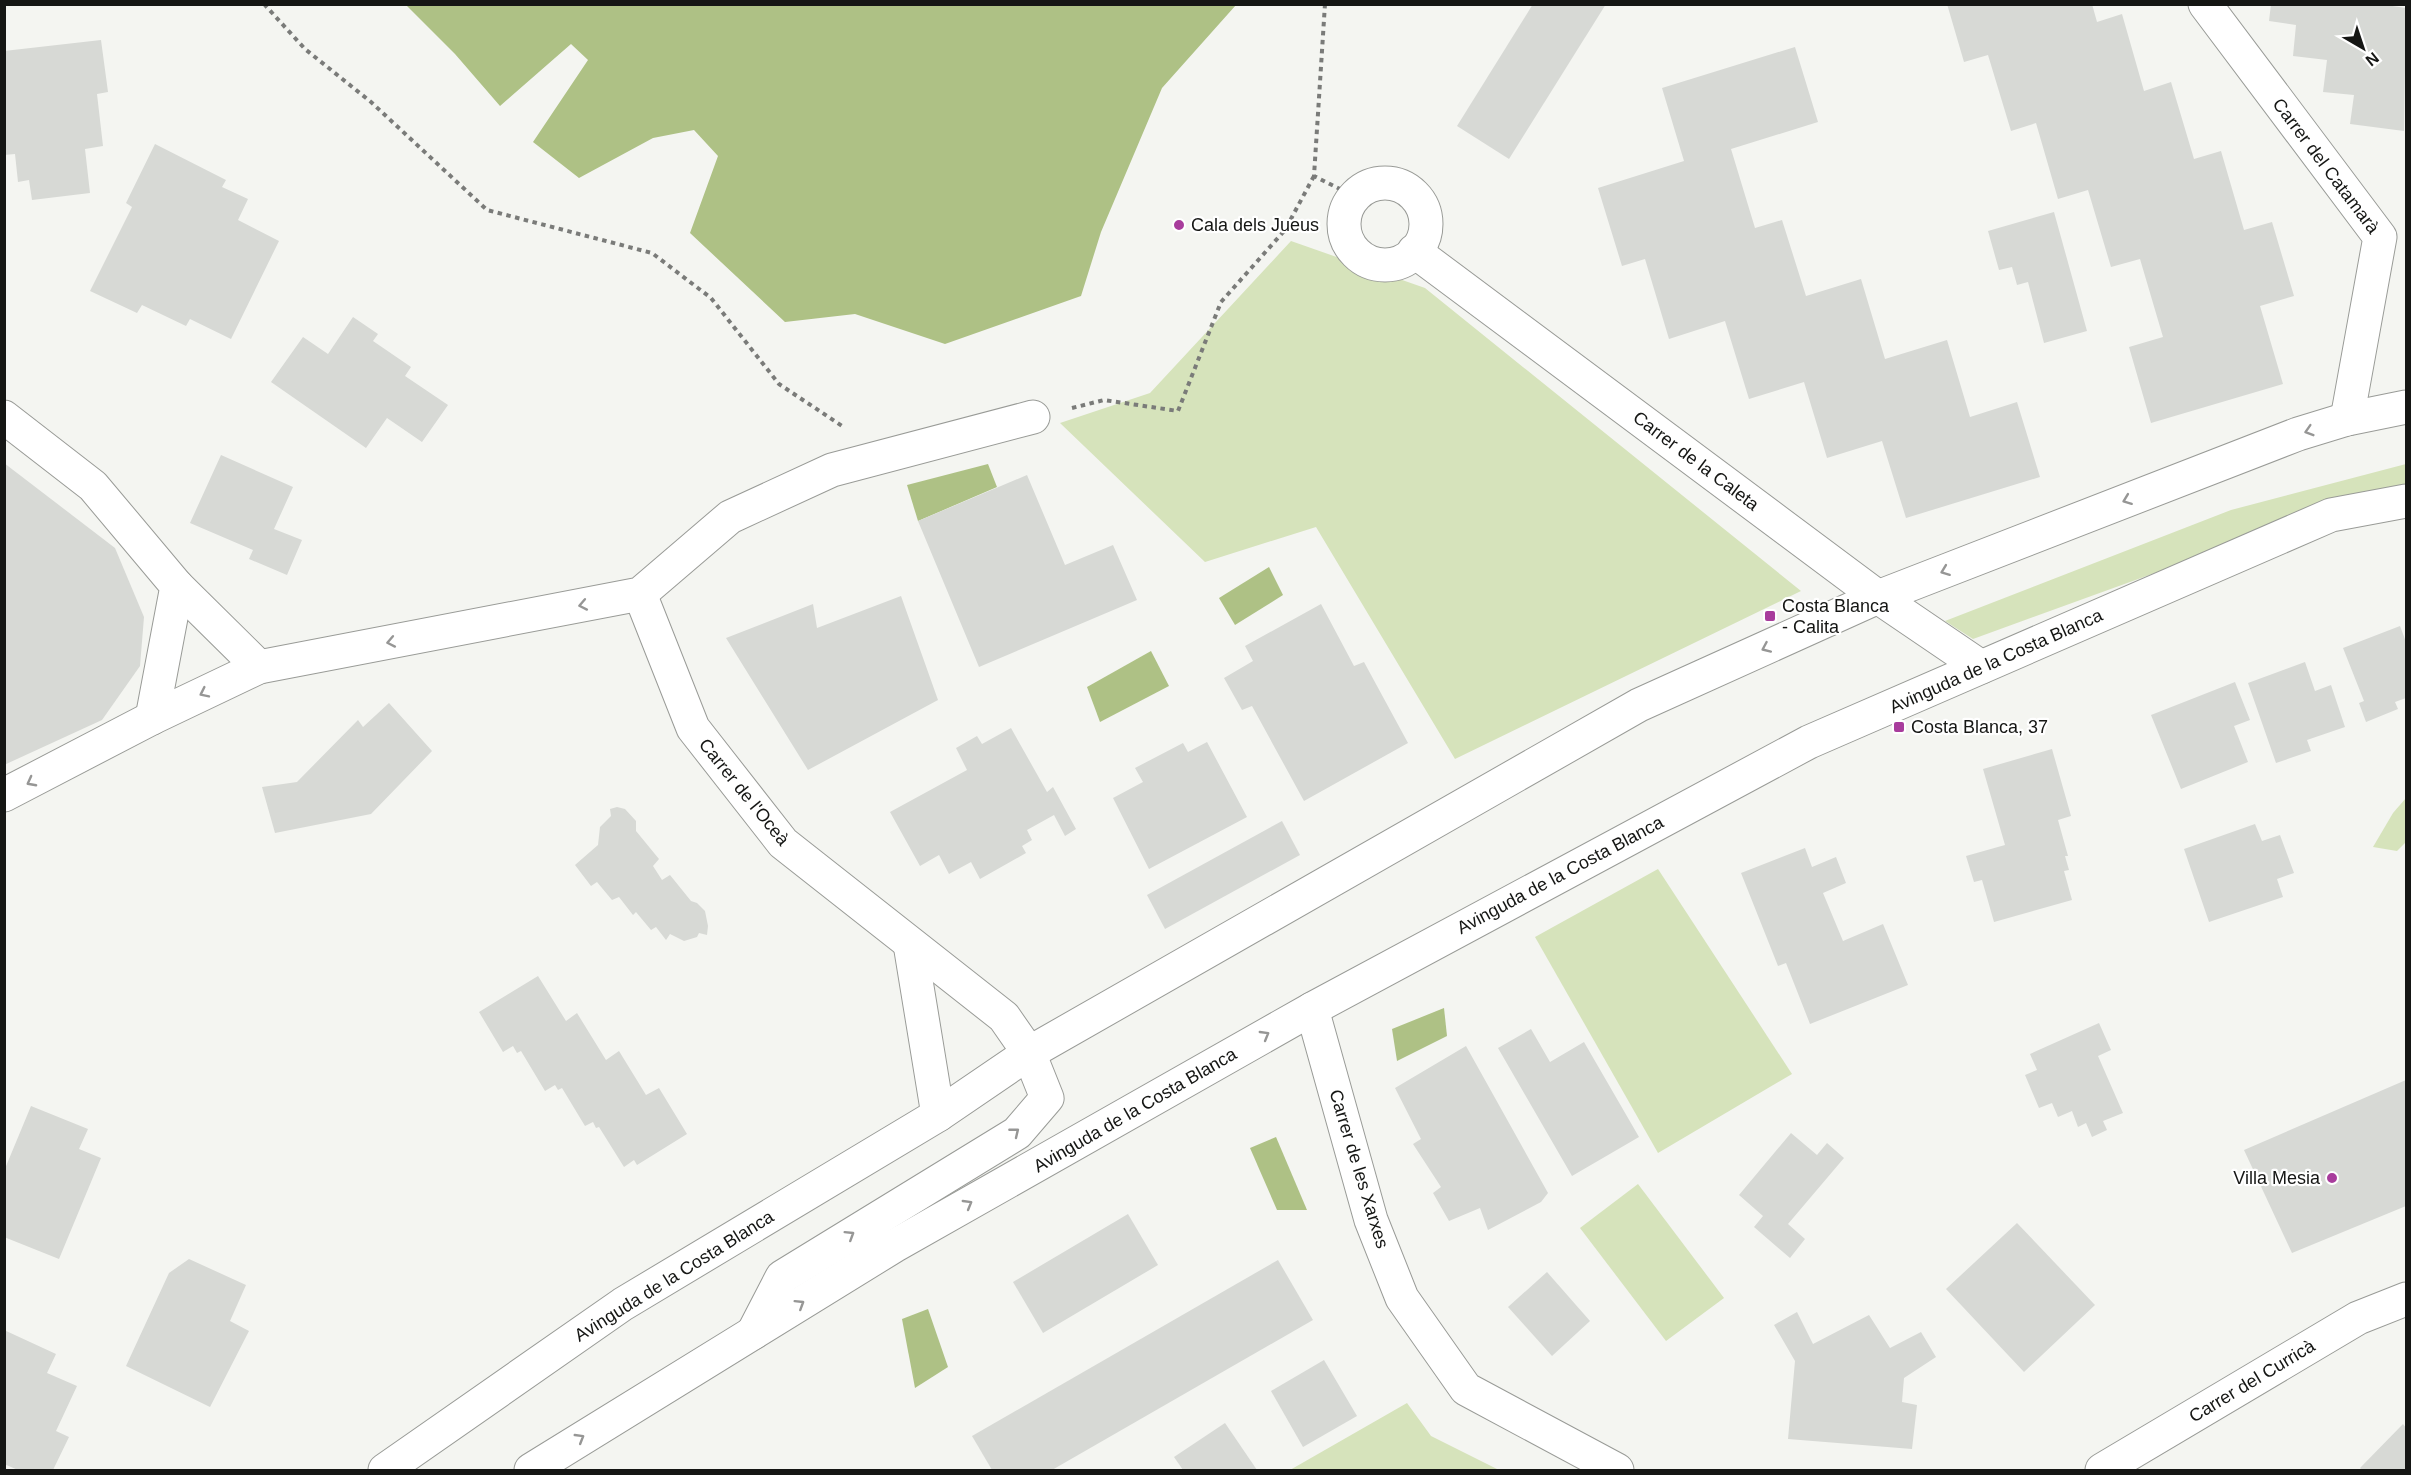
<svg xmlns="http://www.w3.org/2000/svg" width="2411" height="1475" viewBox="0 0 2411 1475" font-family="Arial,sans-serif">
<rect width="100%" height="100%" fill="#f4f5f1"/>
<g fill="#d6e3bb">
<path d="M1291,241L1425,288L1801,591L1455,759L1316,527L1205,562L1060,423L1150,393Z"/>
<path d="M2406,464V496L2309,517L1973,639L1945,621L2231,510Z"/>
<path d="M2406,798V842L2397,851L2373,847L2393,813Z"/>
<path d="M1658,869L1792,1074L1658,1153L1535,937Z"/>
<path d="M1638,1184L1724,1298L1666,1341L1580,1228Z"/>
<path d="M1407,1403L1431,1436L1499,1470H1290Z"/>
</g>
<g fill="#aec185">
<path d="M406,5H1236L1162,88L1101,232L1081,296L945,344L855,314L785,322L690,233L718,156L694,130L653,138L579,178L533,142L588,60L571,44L500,106L455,54Z"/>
<path d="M988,464L997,487L918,521L907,485Z"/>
<path d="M1269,567L1283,595L1235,625L1219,598Z"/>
<path d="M1151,651L1169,686L1100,722L1087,687Z"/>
<path d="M1444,1008L1447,1036L1397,1061L1392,1029Z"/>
<path d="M1276,1137L1307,1210H1277L1250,1148Z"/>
<path d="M928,1309L948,1367L915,1388L902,1319Z"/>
</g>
<g fill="#d7d9d5">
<path d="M1533,4H1606L1509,159L1457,126Z"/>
<path d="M1947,4H2092L2097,22L2122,14L2144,91L2171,82L2194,159L2221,151L2244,230L2272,222L2294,296L2260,306L2283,384L2151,423L2129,347L2163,337L2140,259L2111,267L2088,190L2058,199L2036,123L2011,131L1988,55L1964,62Z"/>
<path d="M2271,4H2379L2406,8L2404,131L2350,124L2354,95L2323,92L2327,60L2293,56L2296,25L2269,21Z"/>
<path d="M101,40L108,92L97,94L103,146L85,149L90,193L32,200L29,180L18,182L15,154L4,155V51Z"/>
<path d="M1795,47L1818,122L1731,149L1755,228L1782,220L1806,296L1861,279L1885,359L1947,340L1970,417L2017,402L2040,477L1906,518L1882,441L1827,458L1804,382L1749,399L1725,321L1669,339L1645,259L1622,266L1598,188L1684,161L1662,88Z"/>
<path d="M155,144L226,180L222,187L248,199L238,220L279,241L231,339L190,319L186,326L142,305L137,313L90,291L132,207L126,203Z"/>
<path d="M2054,212L2087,331L2044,343L2028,282L2017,285L2012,267L1999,270L1988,231Z"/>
<path d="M353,317L378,334L373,341L411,367L405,376L448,405L422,442L387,418L366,448L271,382L303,337L328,354Z"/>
<path d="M221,455L293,487L274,529L302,540L287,575L249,559L253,550L190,523Z"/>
<path d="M4,463L115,548L144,617L140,666L102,720L4,765Z"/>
<path d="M1027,475L1065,565L1113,545L1137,600L979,667L918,521Z"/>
<path d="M901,596L938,700L808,770L726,638L813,604L817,628Z"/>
<path d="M1321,604L1354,666L1364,662L1408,743L1304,801L1252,706L1242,710L1224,678L1253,661L1245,646Z"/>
<path d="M2400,626L2406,642V698L2395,702L2398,709L2366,722L2359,703L2364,701L2343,648Z"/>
<path d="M2305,662L2315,691L2331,685L2345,727L2307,740L2311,751L2276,763L2248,683Z"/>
<path d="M2235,682L2250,720L2234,726L2248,762L2181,789L2151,715Z"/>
<path d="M389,703L432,751L371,814L275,833L262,787L297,782L358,720L363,727Z"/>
<path d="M1011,728L1047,792L1053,787L1076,829L1065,836L1054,815L1027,830L1032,840L1022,846L1026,853L980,879L971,862L949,874L939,855L920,866L890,812L967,770L956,748L977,736L982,744Z"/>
<path d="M1207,742L1247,817L1149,869L1113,798L1143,782L1135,768L1183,743L1188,752Z"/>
<path d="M2052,749L2071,816L2058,820L2068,856H2065L2069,870L2064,871L2072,900L1994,922L1982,880L1974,882L1966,856L2005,845L1983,769Z"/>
<path d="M617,807L625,809L636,821V831L659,859L653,866L662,880L670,875L691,901L697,903L705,911L708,926L707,935L699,933L697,937L684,941L670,934L666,940L656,927L651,930L636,912L633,915L619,897L612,900L597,882L591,886L575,865L598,845L600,827L611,816L610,809Z"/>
<path d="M1282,821L1300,855L1165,929L1147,895Z"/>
<path d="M2255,824L2262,841L2280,835L2294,873L2277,879L2283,897L2209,922L2184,849Z"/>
<path d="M1805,848L1812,867L1836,857L1846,883L1823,893L1843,941L1883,924L1908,985L1810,1024L1786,963L1778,966L1741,873Z"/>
<path d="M538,976L566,1021L577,1013L606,1060L619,1051L646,1095L659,1088L687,1134L637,1165L634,1160L624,1167L599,1127L596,1128L593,1122L585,1126L562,1088L558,1090L555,1085L545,1091L521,1051L517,1053L513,1046L503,1052L479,1012Z"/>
<path d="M2099,1023L2111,1050L2098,1056L2123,1113L2103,1121L2107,1130L2092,1137L2086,1123L2078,1127L2072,1111L2058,1117L2052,1103L2039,1108L2025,1075L2037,1070L2030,1054Z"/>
<path d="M1531,1029L1550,1062L1584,1042L1639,1137L1572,1176L1498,1048Z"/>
<path d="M1466,1046L1548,1193L1541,1202L1488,1230L1480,1208L1449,1221L1433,1193L1441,1187L1413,1144L1421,1139L1395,1088Z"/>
<path d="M2406,1080V1206L2292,1253L2244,1150Z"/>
<path d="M31,1106L88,1129L79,1149L101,1158L59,1259L4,1237V1171Z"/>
<path d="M1791,1133L1817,1155L1827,1143L1844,1158L1788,1224L1805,1239L1790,1258L1754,1227L1763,1216L1739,1195Z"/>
<path d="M1128,1214L1158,1265L1043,1333L1013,1282Z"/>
<path d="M2017,1223L2095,1305L2024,1372L1946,1289Z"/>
<path d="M189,1259L246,1285L230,1321L249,1331L210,1407L126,1366L169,1273Z"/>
<path d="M1278,1260L1313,1320L1052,1470H992L972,1436Z"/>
<path d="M1547,1272L1590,1321L1552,1356L1508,1307Z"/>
<path d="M1797,1312L1813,1344L1869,1315L1890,1348L1921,1332L1936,1357L1904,1378L1902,1402L1917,1405L1912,1449L1788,1439L1795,1361L1774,1325Z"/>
<path d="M4,1330L56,1354L47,1373L77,1386L56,1431L69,1437L53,1470H18L4,1464Z"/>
<path d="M1324,1360L1357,1416L1303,1447L1271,1391Z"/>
<path d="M1225,1423L1257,1470H1183L1174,1457Z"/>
<path d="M2403,1424L2406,1428V1470H2362L2360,1468Z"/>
</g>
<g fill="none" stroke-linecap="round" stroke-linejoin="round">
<defs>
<g id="minor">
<path d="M2205,4L2380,237L2347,419"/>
<circle cx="1385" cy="224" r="41"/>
<path d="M1414,251L1878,597L1981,667"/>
<path d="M4,417L93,486L177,586L152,718"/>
<path d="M177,586L259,667"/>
<path d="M640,594L693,728L783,843L1004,1017L1029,1053L1047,1098L1017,1133L782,1277L753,1333"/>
<path d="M4,795L152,718L259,667L640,594L730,517L832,470L1033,417"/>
<path d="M910,944L938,1115"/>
<path d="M1312,1009L1371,1220L1402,1298L1466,1389L1617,1470"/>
<path d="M385,1470L623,1304L938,1115L1029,1053L1639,705L1878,597L2298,434L2347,419L2406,407"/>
<path d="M531,1470L894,1246L1312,1009L1809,742L2331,515L2406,501"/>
<path d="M2102,1470L2358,1318L2406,1299"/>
</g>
</defs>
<use href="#minor" stroke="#999b97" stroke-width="35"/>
<g stroke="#7a7b79" stroke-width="4" stroke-dasharray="4.5 4.5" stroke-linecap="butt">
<path d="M264,4L305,49L371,102L487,210L652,253L711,298L779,384L842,426"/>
<path d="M1325,4L1314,176L1354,196"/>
<path d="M1072,408L1104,400L1178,411L1221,302L1285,230L1314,176"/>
</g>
<use href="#minor" stroke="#fff" stroke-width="33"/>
</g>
<defs><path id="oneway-chevron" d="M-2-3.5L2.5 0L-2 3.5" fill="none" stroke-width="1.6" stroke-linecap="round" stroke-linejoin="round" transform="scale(1.5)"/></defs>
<g stroke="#969695">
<use href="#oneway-chevron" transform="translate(2309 431) rotate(163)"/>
<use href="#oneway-chevron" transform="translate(2127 500) rotate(159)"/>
<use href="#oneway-chevron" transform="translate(1945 571) rotate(159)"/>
<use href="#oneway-chevron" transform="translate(583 605) rotate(169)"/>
<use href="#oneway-chevron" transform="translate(391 642) rotate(169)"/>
<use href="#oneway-chevron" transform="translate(1766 648) rotate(156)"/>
<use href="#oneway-chevron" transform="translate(204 693) rotate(154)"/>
<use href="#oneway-chevron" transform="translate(31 782) rotate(152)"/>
<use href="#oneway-chevron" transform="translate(1265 1035) rotate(-30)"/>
<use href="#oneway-chevron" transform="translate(1015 1132) rotate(-39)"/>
<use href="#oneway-chevron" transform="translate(968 1204) rotate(-30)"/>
<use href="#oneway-chevron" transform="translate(850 1235) rotate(-32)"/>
<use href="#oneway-chevron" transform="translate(800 1304) rotate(-32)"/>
<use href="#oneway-chevron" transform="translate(580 1438) rotate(-31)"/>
</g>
<g fill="#a83c9c" stroke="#fff" stroke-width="2">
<circle cx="1179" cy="225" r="6"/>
<rect x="1764" y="610" width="12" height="12" rx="3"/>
<rect x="1893" y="721" width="12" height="12" rx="3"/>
<circle cx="2332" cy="1178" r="6"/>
</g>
<g text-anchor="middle" stroke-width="4.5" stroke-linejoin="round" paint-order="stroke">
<g font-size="18" fill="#151614" stroke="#fff">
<text transform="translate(2326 166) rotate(53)" y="6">Carrer del Catamarà</text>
<text transform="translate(1696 461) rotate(37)" y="6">Carrer de la Caleta</text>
<text transform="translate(1996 661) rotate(-24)" y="6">Avinguda de la Costa Blanca</text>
<text transform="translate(744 792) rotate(51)" y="6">Carrer de l'Oceà</text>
<text transform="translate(1560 875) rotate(-28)" y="6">Avinguda de la Costa Blanca</text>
<text transform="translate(1135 1110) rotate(-30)" y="6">Avinguda de la Costa Blanca</text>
<text transform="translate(1359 1169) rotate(73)" y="6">Carrer de les Xarxes</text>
<text transform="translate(674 1276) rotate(-32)" y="6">Avinguda de la Costa Blanca</text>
<text transform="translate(2252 1381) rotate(-31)" y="6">Carrer del Curricà</text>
</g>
<g font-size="18" fill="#151614" stroke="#fff" text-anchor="start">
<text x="1191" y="231">Cala dels Jueus</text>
<text x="1782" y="612">Costa Blanca<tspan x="1782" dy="21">- Calita</tspan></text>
<text x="1911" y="733">Costa Blanca, 37</text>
<text x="2320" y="1184" text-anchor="end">Villa Mesia</text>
</g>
</g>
<rect width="2411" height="1475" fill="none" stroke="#151614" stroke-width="12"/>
<g transform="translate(2363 48) rotate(141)" stroke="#ffffff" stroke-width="4.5" paint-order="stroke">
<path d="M0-4.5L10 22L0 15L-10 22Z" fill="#151614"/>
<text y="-9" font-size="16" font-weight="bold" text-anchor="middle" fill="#151614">N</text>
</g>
</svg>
